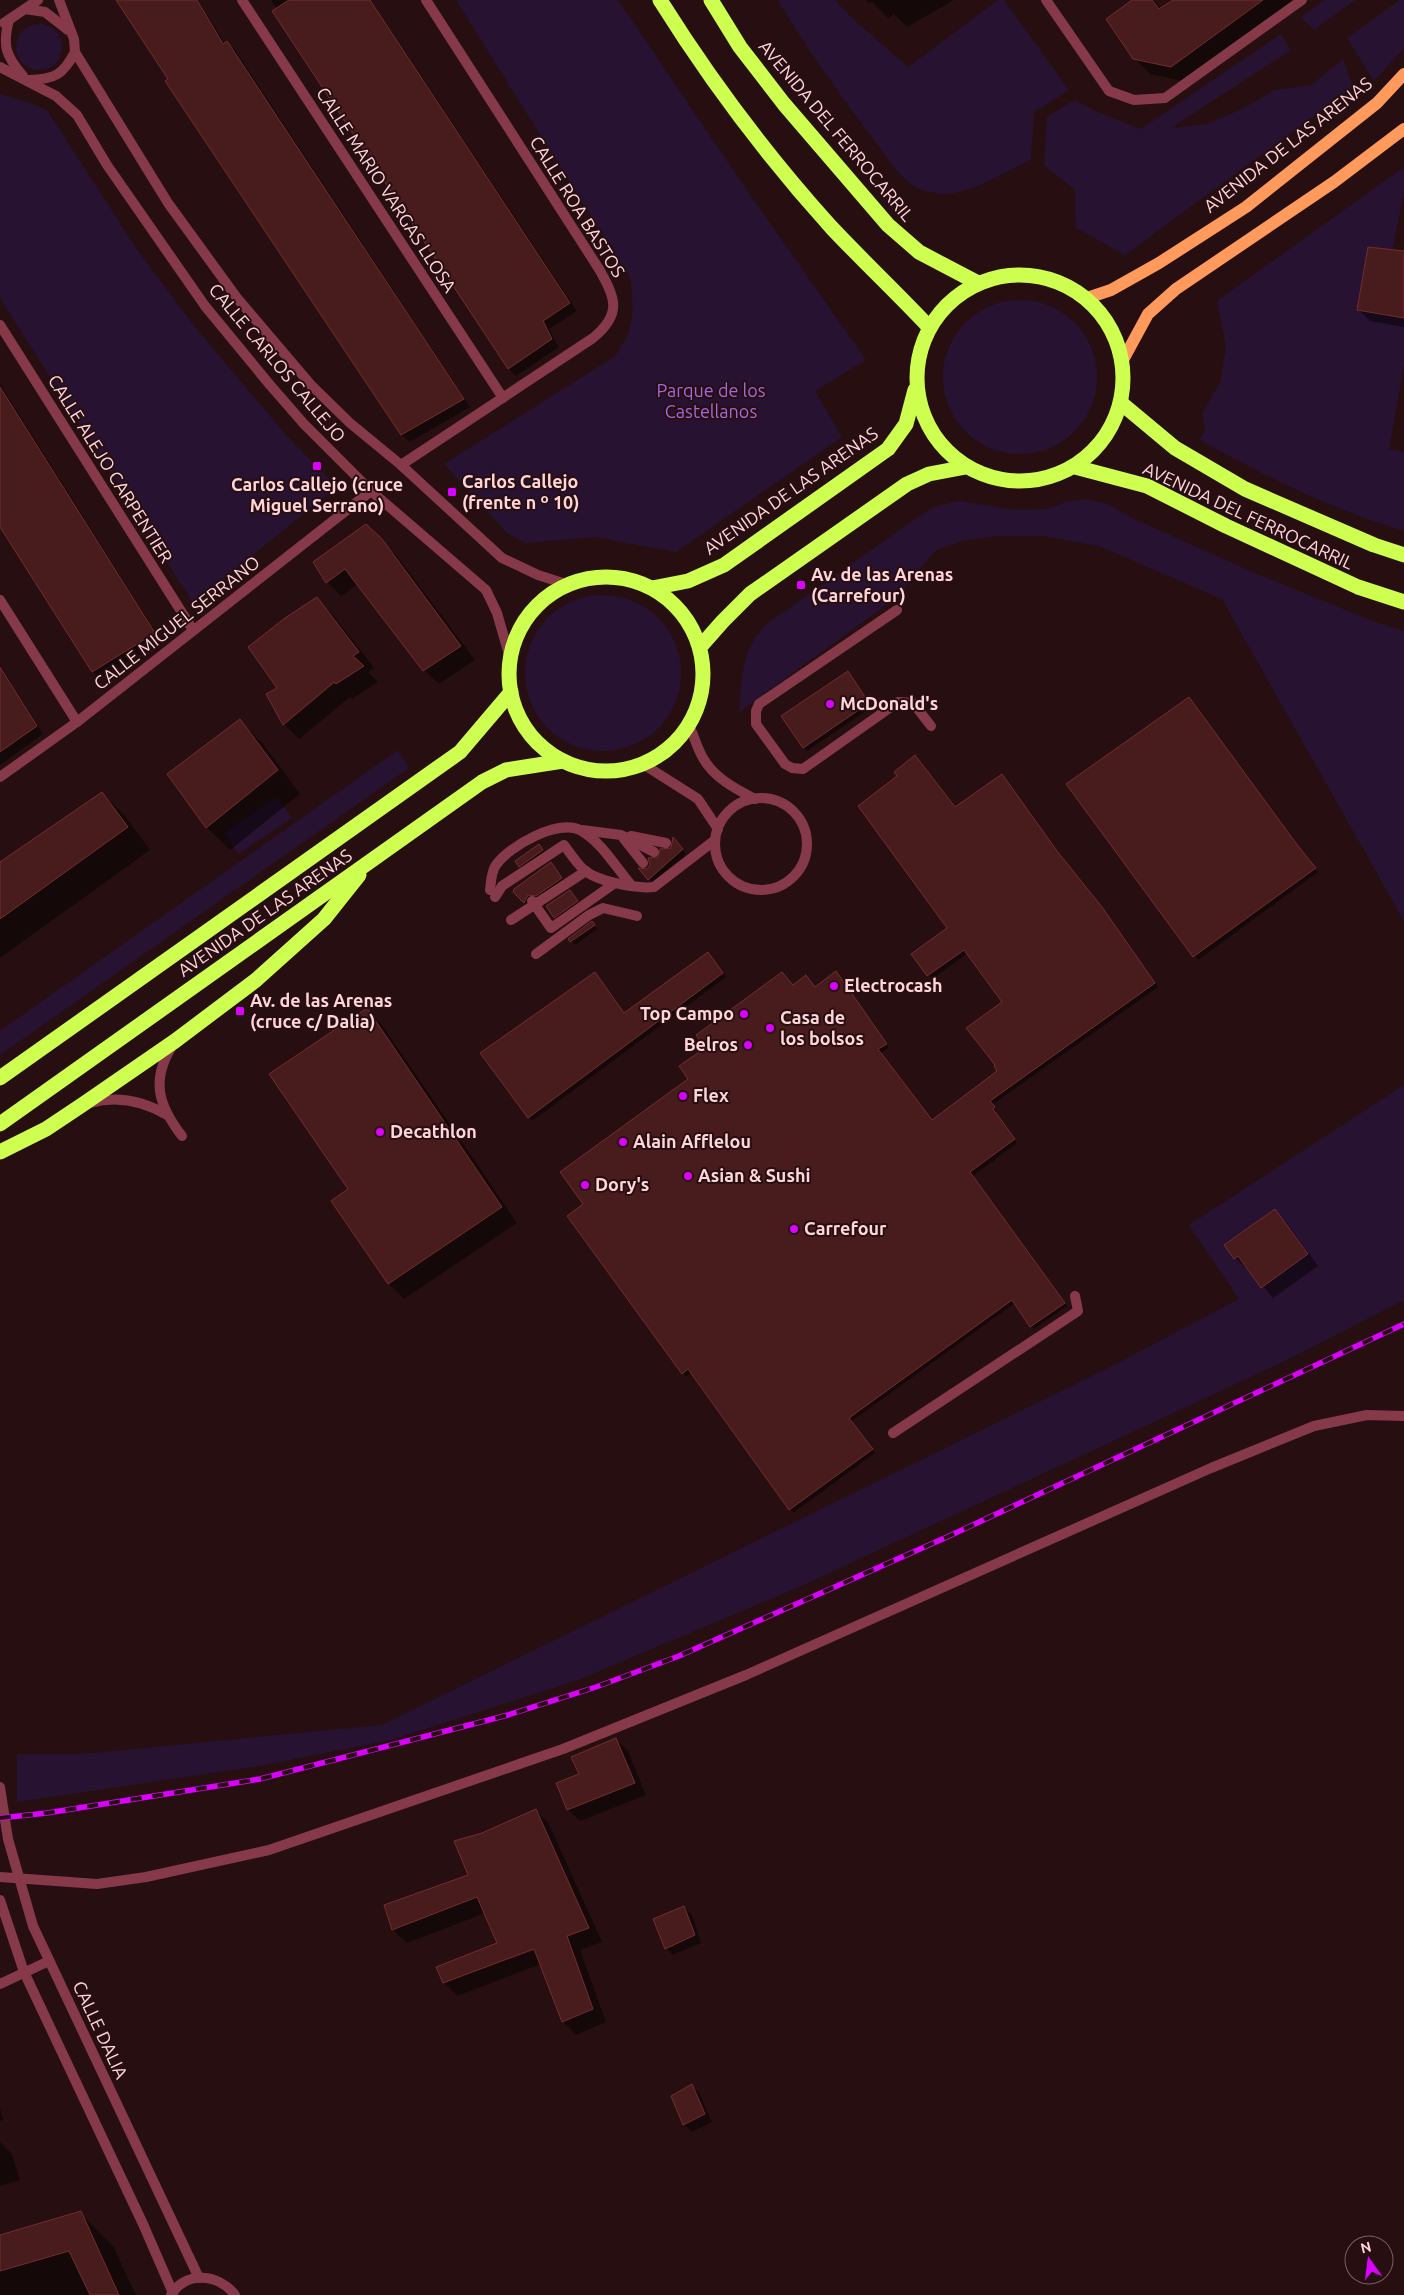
<svg xmlns="http://www.w3.org/2000/svg" width="1404" height="2295" viewBox="0 0 1404 2295" font-family="Ubuntu,sans-serif">
<rect width="100%" height="100%" fill="#270f11"/>
<g fill="#281231">
<path d="M456,0H618L746,189L866,360L815,391L842,437L676,552L595,537L525,543L507,533L444,464L614,357C636,330 633,312 631,280Z"/>
<path d="M778,0H835L853,19L908,67L998,0H1004L1069,90L1034,112L1031,159C1007,172 970,194 943,194C933,193 919,190 911,184C895,172 884,153 872,137C839,93 806,48 778,0Z"/>
<path d="M1325,0H1355L1314,30L1301,17Z"/>
<path d="M1400,0H1404V48L1374,81L1347,38Z"/>
<circle cx="39" cy="47" r="23"/>
<path d="M1281,34L1291,50L1171,128L1207,124L1240,110L1275,90L1311,85L1343,59L1353,87L1125,255L1076,228L1075,190L1044,165L1047,117L1075,100L1097,112L1141,129Z"/>
<path d="M0,94L27,102L47,110L136,248L195,327L286,435L337,487L193,603L0,298Z"/>
<path d="M1404,167V192L1392,251L1368,248L1357,309L1404,318V365L1389,449L1404,452V531C1328,508 1269,478 1200,440L1205,431L1202,413L1220,383L1226,346L1217,301Z"/>
<circle cx="1020" cy="377" r="77"/>
<path d="M1086,499L1108,504L1134,519L1257,574L1375,622L1404,631V921L1222,599L1099,546L1042,536H997L962,541L935,551L897,597L739,712C742,678 741,653 764,626L918,517L936,506L960,501L1015,510L1048,509L1065,502Z"/>
<circle cx="603" cy="673" r="78"/>
<path d="M398,750L409,768L0,1055V1031Z"/>
<path d="M276,797L292,818L238,854L224,832Z"/>
<path d="M1404,1085V1300L1285,1361L797,1588L578,1680L391,1740L260,1766L17,1802V1754H82L382,1725L1112,1366L1239,1299L1189,1225Z"/>
</g>
<g fill="#0007" fill-rule="evenodd">
<path d="M117,0H198L225,44L227,43L235,50L470,407L410,442L402,435L167,82L170,80Z"/>
<path d="M271,0H371L577,311L549,329L559,347L516,376L509,369L274,11L277,9Z"/>
<path d="M866,0H954L907,27L894,14L888,18L872,2L869,3Z"/>
<path d="M1135,0H1153L1162,9L1175,0H1301L1187,82L1150,74L1134,58Z"/>
<path d="M1404,252V327L1370,321L1358,309Z"/>
<path d="M0,384L161,641L100,678L92,671L0,525Z"/>
<path d="M381,540L396,555L475,660L439,684L424,670L358,584L341,596L327,582Z"/>
<path d="M317,599L333,615L374,668L368,672L378,682L352,699L350,697L299,739L284,724L279,688ZM338,677L340,679L287,723V720Z"/>
<path d="M0,665L43,734L0,765Z"/>
<path d="M851,676L872,707L807,751L804,747Z"/>
<path d="M240,721L263,744L300,794L230,850L207,828L169,775Z"/>
<path d="M1068,784L1301,851L1318,872L1198,960Z"/>
<path d="M102,793L125,816L150,850L0,958V864Z"/>
<path d="M956,808L1060,856L1105,912L1158,987L992,1105L997,1111L995,1113L1017,1143L973,1176L1067,1306L1034,1329L1015,1303L852,1421L875,1453L793,1513L692,1372L686,1377L683,1373L568,1217L585,1205L690,1079L793,987L815,988L836,972L889,1047L881,1053L932,1121L999,1071L1004,1003L968,953L932,979L913,954L949,929Z"/>
<path d="M674,840L686,854L653,882L641,869L647,870L672,849Z"/>
<path d="M542,849L546,854L523,869L520,866Z"/>
<path d="M551,863L565,882L528,905L515,892L529,880L528,878Z"/>
<path d="M573,895L580,905L558,920L555,917Z"/>
<path d="M592,923L597,929L575,945L570,939Z"/>
<path d="M711,957L726,977L532,1121L528,1117L598,978L625,1014Z"/>
<path d="M367,1009L382,1025L517,1223L404,1299L389,1284L332,1201L349,1190Z"/>
<path d="M1275,1211L1286,1222L1318,1266L1273,1298L1248,1268L1247,1269L1235,1258Z"/>
<path d="M616,1739L628,1751L646,1795L580,1821L568,1810L580,1774Z"/>
<path d="M536,1810L549,1824L602,1942L580,1950L606,2022L576,2035L563,2021L541,1964L457,1996L444,1982L498,1944L485,1913L407,1943L393,1930L386,1906L470,1875L482,1834ZM539,1945L540,1948L510,1959V1956Z"/>
<path d="M684,1907L692,1915L701,1943L673,1955L666,1948Z"/>
<path d="M691,2085L699,2093L712,2122L692,2132L684,2124L672,2096Z"/>
<path d="M0,2108L3,2120L0,2121Z"/>
<path d="M0,2142L12,2154L20,2180L0,2186Z"/>
<path d="M80,2213L113,2246L136,2295H0V2237Z"/>
</g>
<g fill="#481b1d" stroke="#742d30">
<path d="M116,0H197L223,44L227,41L464,399L401,435L165,81L168,79Z"/>
<path d="M289,0H370L570,303L543,321L552,339L508,369L272,11Z"/>
<path d="M1132,0H1152L1159,9L1173,0H1263L1171,67L1133,59L1106,19Z"/>
<path d="M1368,247L1404,251V318L1357,310Z"/>
<path d="M0,387L155,633L92,672L0,527Z"/>
<path d="M366,524L382,539L461,646L423,671L345,569L326,583L313,562Z"/>
<path d="M317,597L359,652L353,656L364,666L336,684L334,682L283,725L266,694L277,688L248,647L285,618Z"/>
<path d="M0,667L37,726L0,752Z"/>
<path d="M848,671L869,703L803,748L781,716Z"/>
<path d="M1189,697L1298,846L1316,868L1193,957L1066,784Z"/>
<path d="M240,719L278,770L206,828L167,774Z"/>
<path d="M915,755L955,807L1002,774L1057,851L1102,907L1155,983L990,1101L995,1107L993,1109L1015,1139L970,1172L1065,1303L1030,1327L1012,1300L849,1418L873,1449L789,1510L688,1369L682,1374L567,1216L583,1204L560,1172L688,1079L679,1066L705,1048L696,1035L782,972L793,985L806,975L815,987L836,971L887,1044L878,1049L932,1120L997,1071L994,1066L995,1065L966,1028L1002,1002L964,950L927,976L911,954L947,928L858,806L897,776L894,772Z"/>
<path d="M102,792L128,827L0,919V862Z"/>
<path d="M673,837L683,849L648,880L638,868L647,869L650,865L648,858L658,857L660,849L671,848Z"/>
<path d="M539,844L543,850L519,867L515,861Z"/>
<path d="M551,862L562,878L536,896L528,895L524,903L513,892L514,889Z"/>
<path d="M570,890L578,901L554,918L546,906Z"/>
<path d="M592,921L595,925L570,942L568,939Z"/>
<path d="M708,952L723,973L528,1118L480,1053L595,972L624,1013Z"/>
<path d="M367,1008L502,1207L388,1284L331,1201L348,1189L269,1074Z"/>
<path d="M1275,1209L1308,1254L1261,1288L1238,1256L1234,1259L1224,1245Z"/>
<path d="M616,1738L635,1783L567,1810L556,1783L579,1774L571,1757Z"/>
<path d="M536,1809L589,1928L567,1936L593,2009L562,2022L534,1949L443,1983L436,1967L497,1943L477,1897L392,1930L384,1905L468,1875L454,1841L482,1833Z"/>
<path d="M684,1906L695,1935L665,1949L653,1919Z"/>
<path d="M692,2084L705,2114L683,2125L671,2096Z"/>
<path d="M81,2211L119,2295H90L69,2251L0,2271V2235Z"/>
</g>
<g fill="none" stroke-linecap="round" stroke-linejoin="round">
<g stroke="#863a49" stroke-width="10">
<path d="M897,610L759,704L756,711V724L785,764L792,768L803,769L898,702L913,703L931,726"/>
<path d="M689,725C694,736 697,748 703,758C714,778 736,789 755,799"/>
<path d="M643,764L698,799L718,829"/>
<path d="M582,830L621,835L654,852"/>
<path d="M631,836L666,843"/>
<path d="M624,839L643,863"/>
<path d="M490,890C491,882 491,872 496,865C509,846 558,819 580,830C602,842 616,868 632,886"/>
<path d="M495,897L502,886L564,845C570,853 575,861 582,868C594,881 636,889 654,887L715,840"/>
<path d="M532,901L551,928L615,883"/>
<path d="M511,920L586,871"/>
<path d="M536,954L589,915L603,908L637,916"/>
<path d="M172,1046C151,1080 158,1105 182,1136"/>
<path d="M90,1103C118,1095 143,1101 167,1115"/>
<path d="M893,1433L1078,1311L1075,1296"/>
</g>
<g stroke="#863a49" stroke-width="10">
<path d="M59,0L74,39L75,52L168,203L237,298L311,385L350,423L401,465L502,558L538,575L569,585"/>
<path d="M242,0L503,398"/>
<path d="M1046,0L1109,91L1134,100L1165,98L1302,0"/>
<path d="M25,9L45,12L68,30"/>
<path d="M9,20C2,46 6,56 23,76"/>
<path d="M4,23L38,0"/>
<path d="M0,67L56,96L77,115L107,165L205,306L270,385L304,424L371,491L486,590L497,613L510,658"/>
<path d="M29,80C55,79 63,75 75,52"/>
<path d="M0,325L193,630"/>
<path d="M401,465L593,338C622,314 616,299 599,269L426,0"/>
<path d="M0,600L77,722"/>
<path d="M0,777L77,722L371,491"/>
<circle cx="761" cy="844" r="46"/>
<path d="M0,1787L8,1839L33,1926L199,2278"/>
<path d="M0,1877L97,1884L146,1877L269,1850L563,1749L746,1675L1211,1468L1314,1426L1367,1415L1404,1416"/>
<path d="M0,1900L24,1972L143,2224L173,2293"/>
<path d="M0,1984L49,1961"/>
<path d="M171,2295C186,2270 219,2274 235,2295"/>
</g>
<g stroke="#ff9a5c" stroke-width="12">
<path d="M1087,298L1111,290L1159,263L1246,207L1377,103L1404,74"/>
<path d="M1123,360L1148,314L1176,289L1334,182L1404,129"/>
</g>
<g stroke="#ceff50" stroke-width="15">
<path d="M660,0C710,80 768,157 831,227C863,261 897,293 929,327"/>
<path d="M711,0L740,47L784,104L888,225L919,252L978,283"/>
<circle cx="1020" cy="378" r="103"/>
<path d="M1121,403L1175,448L1245,489L1374,545L1404,555"/>
<path d="M1075,467L1147,486L1226,526L1358,587L1404,602"/>
<circle cx="606" cy="674" r="97"/>
<path d="M652,588L688,581L724,565L888,449L906,424L915,390"/>
<path d="M700,647L723,621L750,594L907,484L929,474L966,467"/>
<path d="M0,1078L460,752L511,692"/>
<path d="M0,1124L482,782L506,770L563,761"/>
<path d="M0,1152L46,1129L82,1105L175,1041L256,980L324,919L359,875"/>
</g>
<defs>
<path id="rail" d="M0,1818L47,1813L260,1779L508,1715L596,1687L679,1656L947,1537L1404,1324"/>
</defs>
<use href="#rail" stroke="#db01ff" stroke-width="5.5"/>
<use href="#rail" stroke="#270f11" stroke-width="4" stroke-dasharray="11" stroke-linecap="butt"/>
</g>
<g fill="#db01ff" stroke="#270f11" stroke-width="2">
<rect x="312" y="461" width="10" height="10" rx="2.5"/>
<rect x="447" y="487" width="10" height="10" rx="2.5"/>
<rect x="796" y="580" width="10" height="10" rx="2.5"/>
<circle cx="830" cy="704" r="5"/>
<circle cx="834" cy="986" r="5"/>
<rect x="235" y="1006" width="10" height="10" rx="2.5"/>
<circle cx="744" cy="1014" r="5"/>
<circle cx="770" cy="1028" r="5"/>
<circle cx="748" cy="1045" r="5"/>
<circle cx="683" cy="1096" r="5"/>
<circle cx="380" cy="1132" r="5"/>
<circle cx="623" cy="1142" r="5"/>
<circle cx="688" cy="1176" r="5"/>
<circle cx="585" cy="1185" r="5"/>
<circle cx="794" cy="1229" r="5"/>
</g>
<g text-anchor="middle" stroke-width="4" stroke-linejoin="round" paint-order="stroke">
<g font-size="18" fill="#ffd5da" stroke="#270f11">
<text transform="translate(836 131) rotate(50)" y="6">AVENIDA DEL FERROCARRIL</text>
<text transform="translate(1288 145) rotate(-38)" y="6">AVENIDA DE LAS ARENAS</text>
<text transform="translate(386 190) rotate(57)" y="6">CALLE MARIO VARGAS LLOSA</text>
<text transform="translate(577 207) rotate(58)" y="6">CALLE ROA BASTOS</text>
<text transform="translate(277 363) rotate(50)" y="6">CALLE CARLOS CALLEJO</text>
<text transform="translate(110 469) rotate(58)" y="6">CALLE ALEJO CARPENTIER</text>
<text transform="translate(791 491) rotate(-35)" y="6">AVENIDA DE LAS ARENAS</text>
<text transform="translate(1248 516) rotate(25)" y="6">AVENIDA DEL FERROCARRIL</text>
<text transform="translate(177 623) rotate(-38)" y="6">CALLE MIGUEL SERRANO</text>
<text transform="translate(265 913) rotate(-35)" y="6">AVENIDA DE LAS ARENAS</text>
<text transform="translate(100 2030) rotate(65)" y="6">CALLE DALIA</text>
</g>
<g font-size="18" fill="#a666e2" stroke="#270f11">
<text x="711" y="397">Parque de los<tspan x="711" dy="21">Castellanos</tspan></text>
</g>
<g font-size="18" font-weight="bold" fill="#ffd5da" stroke="#270f11" text-anchor="start">
<text x="462" y="488">Carlos Callejo<tspan x="462" dy="21">(frente n º 10)</tspan></text>
<text x="317" y="491" text-anchor="middle">Carlos Callejo (cruce<tspan x="317" dy="21">Miguel Serrano)</tspan></text>
<text x="811" y="581">Av. de las Arenas<tspan x="811" dy="21">(Carrefour)</tspan></text>
<text x="840" y="710">McDonald's</text>
<text x="844" y="992">Electrocash</text>
<text x="250" y="1007">Av. de las Arenas<tspan x="250" dy="21">(cruce c/ Dalia)</tspan></text>
<text x="734" y="1020" text-anchor="end">Top Campo</text>
<text x="780" y="1024">Casa de<tspan x="780" dy="21">los bolsos</tspan></text>
<text x="738" y="1051" text-anchor="end">Belros</text>
<text x="693" y="1102">Flex</text>
<text x="390" y="1138">Decathlon</text>
<text x="633" y="1148">Alain Afflelou</text>
<text x="698" y="1182">Asian &amp; Sushi</text>
<text x="595" y="1191">Dory's</text>
<text x="804" y="1235">Carrefour</text>
</g>
</g>
<g transform="translate(1369 2260) rotate(346)"><circle r="24" fill="#270f11" stroke="#7d5e61"/>
<path d="M0-4L9 19L0 12L-9 19Z" fill="#db01ff"/>
<text y="-8" font-size="14" font-weight="bold" text-anchor="middle" fill="#ffd5da">N</text>
</g>
</svg>
